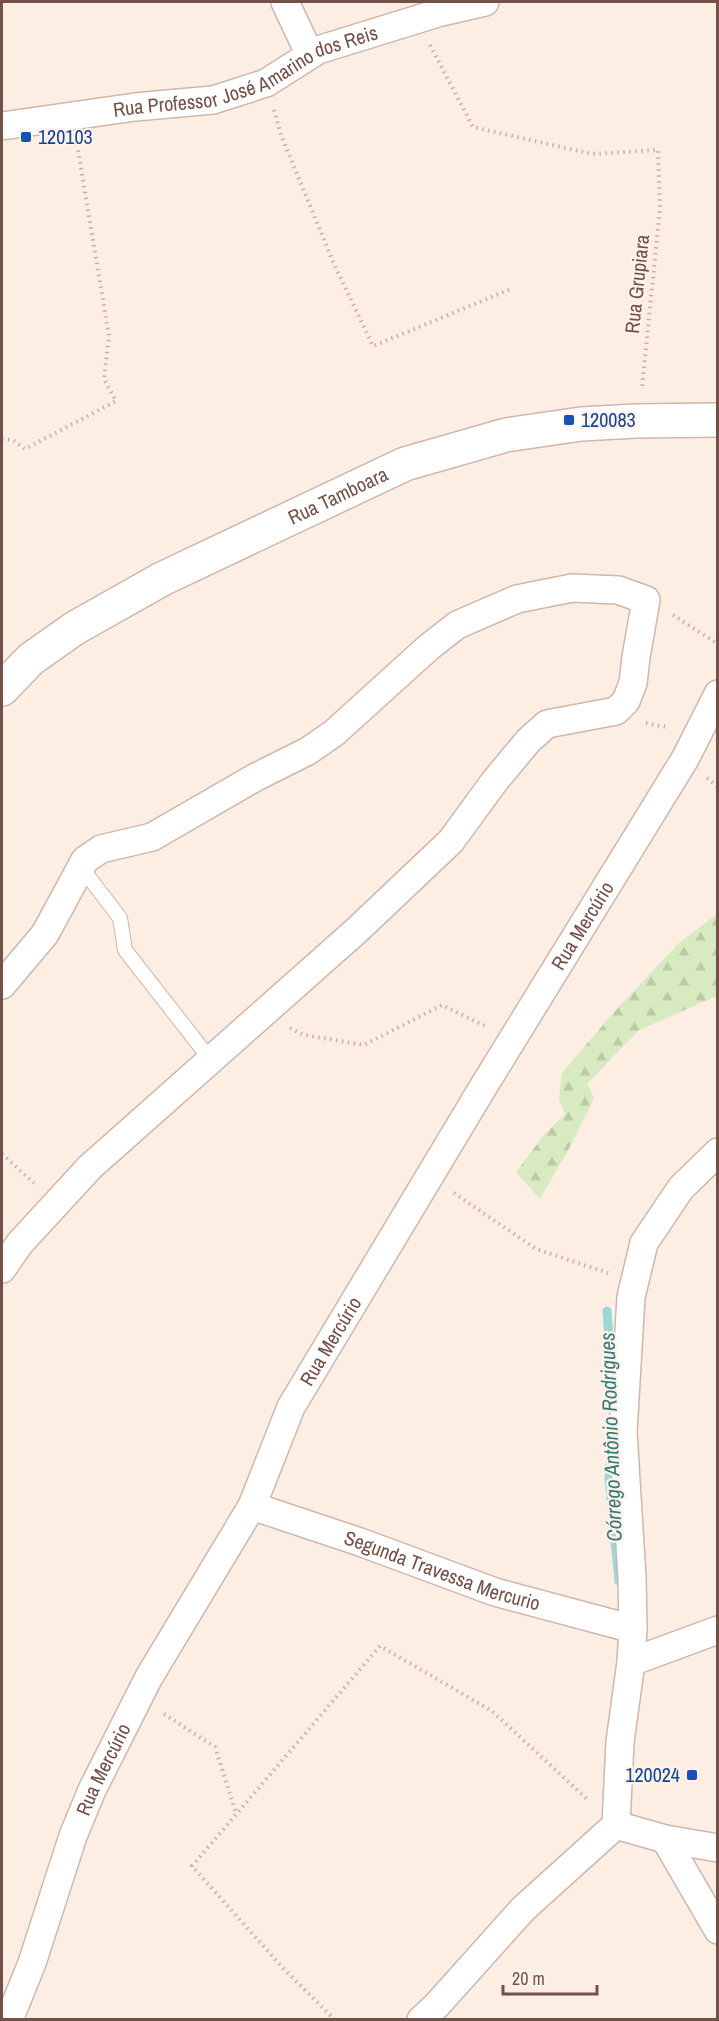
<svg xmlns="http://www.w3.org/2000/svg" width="719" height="2021" viewBox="0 0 719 2021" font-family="'Archivo Narrow',sans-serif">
<defs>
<pattern id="forest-firs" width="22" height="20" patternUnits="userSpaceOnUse" patternTransform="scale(1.5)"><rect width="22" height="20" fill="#d8eac0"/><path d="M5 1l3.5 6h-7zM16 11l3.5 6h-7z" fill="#bdcaa6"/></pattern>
</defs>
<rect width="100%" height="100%" fill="#fceee2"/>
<path fill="url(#forest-firs)" d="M717,914V996L639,1030L587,1084L594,1098L571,1145L540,1199L516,1172L544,1135L565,1114L559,1099L562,1073L614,1012L678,944Z"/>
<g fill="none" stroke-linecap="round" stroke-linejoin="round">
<g stroke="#9cd8d8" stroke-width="9">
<path d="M607,1311L613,1396"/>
<path d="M612,1439L609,1478L619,1581"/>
</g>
<defs>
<path id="service" d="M81,867L120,918L125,950L210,1059"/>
<g id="minor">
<path d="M285,2L310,55"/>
<path id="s1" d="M2,126L135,107L213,100L266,83L318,50L441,12L485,2"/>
<path d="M2,985L45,934L85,860L101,849L152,837L256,777L308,751L334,733L429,647L457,625L517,599L572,588L618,590L646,600L636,657L633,683L626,701L616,711L547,724L528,741L494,782L451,841L356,931L90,1167L20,1243L2,1269"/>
<path id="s2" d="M252,1506L360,1542L495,1592L633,1629"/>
<path d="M631,1662L718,1630"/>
<path d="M616,1825L665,1839L718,1848"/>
<path d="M665,1839L718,1930"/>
<path id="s3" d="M9,2020L32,1963L73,1836L92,1790L149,1677L252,1506L291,1407L485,1084L685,759L718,694"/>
<path d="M421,2020L437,2005L523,1909L616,1825L620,1742L631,1662L633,1629L632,1577L623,1432L631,1297L644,1243L681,1188L718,1152"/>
</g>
<g id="tertiary">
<path id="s4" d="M2,689L31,659L75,628L162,579L405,464L506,435L581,424L636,421L718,420"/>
</g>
</defs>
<use href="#service" stroke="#d0b6ab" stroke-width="16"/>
<use href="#minor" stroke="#d0b6ab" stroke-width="30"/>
<use href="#tertiary" stroke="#d0b6ab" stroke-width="36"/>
<g stroke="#d7aa9c" stroke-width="4" stroke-dasharray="1.5 4.5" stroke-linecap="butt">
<path d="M430,45L473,127L592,154L658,150L660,208L642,388"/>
<path d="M274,110L281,135L334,264L373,346L511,289"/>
<path d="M2,439L13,440L25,449L116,401L104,379L109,336L77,144"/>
<path d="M673,615L718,644"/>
<path d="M646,723L666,727V729"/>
<path d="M707,778L718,787"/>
<path d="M290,1028L304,1035L364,1045L442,1005L487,1027"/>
<path d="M2,1154L34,1183"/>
<path d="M454,1193L536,1249L608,1273"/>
<path d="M164,1714L215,1747L236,1813"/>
<path d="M335,2020L282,1967L192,1866L380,1646L492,1711L587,1799"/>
</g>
<use href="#service" stroke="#fff" stroke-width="14"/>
<use href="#minor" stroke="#fff" stroke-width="27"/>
<use href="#tertiary" stroke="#fff" stroke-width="33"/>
</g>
<g fill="#1a4fb4" stroke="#fff2e8" stroke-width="2">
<rect x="20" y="131" width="12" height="12" rx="3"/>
<rect x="563" y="414" width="12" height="12" rx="3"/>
<rect x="686" y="1769" width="12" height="12" rx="3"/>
</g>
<g text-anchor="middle" stroke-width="4.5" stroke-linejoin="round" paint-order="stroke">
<g font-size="20" fill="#745148" stroke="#fff2e8">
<text dy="7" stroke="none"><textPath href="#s1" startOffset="252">Rua Professor José Amarino dos Reis</textPath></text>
<text transform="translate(637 284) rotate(-84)" y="7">Rua Grupiara</text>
<text dy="7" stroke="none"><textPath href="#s4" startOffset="390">Rua Tamboara</textPath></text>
<text dy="7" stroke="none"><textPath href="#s3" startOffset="1240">Rua Mercúrio</textPath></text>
<text dy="7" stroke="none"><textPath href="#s3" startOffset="754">Rua Mercúrio</textPath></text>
<text dy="7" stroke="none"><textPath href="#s2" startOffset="201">Segunda Travessa Mercurio</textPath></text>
<text dy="7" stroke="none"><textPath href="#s3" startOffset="268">Rua Mercúrio</textPath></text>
</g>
<g font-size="20" fill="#164399" stroke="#fff2e8" text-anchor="start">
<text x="38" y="144">120103</text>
<text x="581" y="427">120083</text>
<text x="680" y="1782" text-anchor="end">120024</text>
</g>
<g font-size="21" font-style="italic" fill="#3c797a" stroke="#fff2e8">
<text transform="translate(611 1437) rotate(-92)" y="7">Córrego Antônio Rodrigues</text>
</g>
</g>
<rect width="719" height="2021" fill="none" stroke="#745148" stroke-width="6"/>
<path d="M503 1985v9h94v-9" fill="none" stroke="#745148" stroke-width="3"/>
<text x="512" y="1985" font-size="18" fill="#745148" stroke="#fff2e8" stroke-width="4.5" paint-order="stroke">20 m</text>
</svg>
